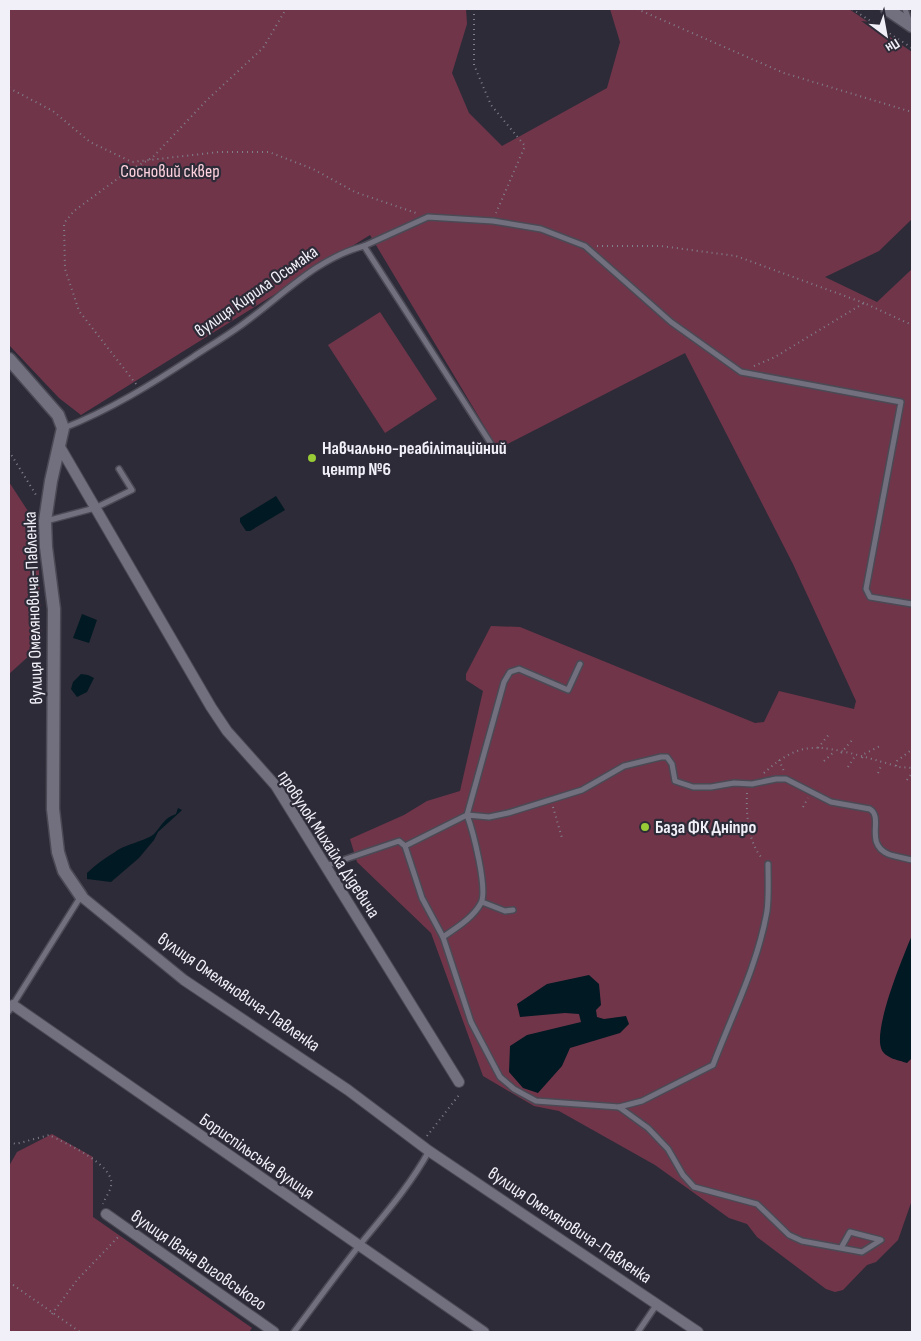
<svg xmlns="http://www.w3.org/2000/svg" width="921" height="1341" viewBox="0 0 921 1341" font-family="'Sofia Sans Condensed',sans-serif">
<rect width="100%" height="100%" fill="#2e2b38"/>
<g fill="#71354a">
<path d="M9,9H466L467,24L452,73L469,113L502,146L607,88L620,42L610,9H849L912,52V219L879,251L825,277L877,302L912,269V1200L898,1240L876,1262L867,1265L843,1290L835,1292L826,1289L757,1237L747,1224L729,1218L655,1165L559,1111L534,1106L483,1076L431,933L357,862L350,839L404,815L427,801L460,791L483,691L466,680V674L491,626L520,627L755,723L764,722L779,691L854,709L856,701L793,564L685,353L498,449L370,235L81,415L59,398L9,345Z"/>
<path d="M380,312L437,399L385,433L328,345Z"/>
<path d="M9,482L37,525L42,644L9,674Z"/>
<path d="M52,1134L93,1157V1217L252,1328L249,1332H9V1166L17,1152Z"/>
</g>
<g fill="#001923">
<path d="M276,496L285,510L250,531H246L240,522V518Z"/>
<path d="M82,614L97,620L89,643L73,638Z"/>
<path d="M81,674L88,675L94,678L87,692L77,697L71,689L73,682Z"/>
<path d="M178,808L182,810L180,812L158,832L154,840L139,858L111,882L87,879V873C95,865 105,858 115,852C123,845 148,840 154,834C162,825 164,818 176,814Z"/>
<path d="M912,935V1058L907,1063C898,1060 884,1058 881,1048C874,1026 903,957 912,935Z"/>
<path d="M589,975L599,984L601,1005L596,1010L597,1017L604,1019L626,1016L629,1024L620,1033L570,1048L562,1066L538,1093L523,1088L509,1072L510,1046L527,1035L581,1022L579,1014L565,1013L520,1017L517,1004L547,984Z"/>
</g>
<g fill="none" stroke-linecap="round" stroke-linejoin="round">
<defs>
<g id="service">
<path d="M905,9L909,20"/>
<path d="M364,246L428,217L493,221L541,229L585,246L671,322L741,372L901,402L866,589L870,597L912,604"/>
<path d="M64,428C110,410 152,384 193,357C211,345 230,334 247,321C285,293 318,258 364,246L495,450"/>
<path d="M46,521L95,508L132,490L119,469"/>
<path d="M405,846L467,815L504,682L510,672L519,669L568,690L580,664"/>
<path d="M325,866L399,841L405,846L422,898L443,937L471,1022L500,1077L514,1089L536,1101L619,1107L648,1128L668,1149L683,1175L694,1187L757,1204L789,1235L802,1241L862,1252L881,1240L850,1232L841,1248"/>
<path d="M482,902L505,911L513,910"/>
<path d="M443,937C456,928 473,918 481,903C488,889 473,831 467,815L489,817L508,813L582,790L624,766L661,757H667L672,764L675,781L693,787H711L734,783L752,784L776,779H786L831,802L870,809C884,818 864,843 888,854C896,857 905,858 912,860"/>
<path d="M9,1011L81,896"/>
<path d="M619,1107L642,1101L713,1065C732,1015 758,964 767,911C769,896 768,879 768,864"/>
<path d="M294,1332C315,1304 336,1275 358,1247C384,1215 409,1187 429,1151"/>
<path d="M638,1332L657,1304"/>
</g>
<g id="minor">
<path d="M60,447L211,707L227,731L276,786L459,1082"/>
<path d="M81,896L184,980L348,1090L429,1151L698,1332"/>
<path d="M13,1005L484,1332"/>
<path d="M106,1214L274,1332"/>
</g>
<g id="tertiary">
<path d="M887,9L912,26"/>
<path d="M9,359L58,415L63,428L51,481L45,521L46,547L54,609L53,809L58,852L64,871L81,896"/>
</g>
</defs>
<use href="#service" stroke="#4b4954" stroke-width="8"/>
<use href="#minor" stroke="#4b4954" stroke-width="12"/>
<use href="#tertiary" stroke="#4b4954" stroke-width="15"/>
<g stroke="#817f89" stroke-width="2" stroke-dasharray="1 4" stroke-linecap="butt">
<path d="M474,9V65L491,105L525,146L496,213"/>
<path d="M637,9L784,73L912,112"/>
<path d="M852,9L912,48"/>
<path d="M9,88L53,111L90,142L132,162L219,152H269L313,169L355,192L416,213"/>
<path d="M597,246H661L736,256L864,303"/>
<path d="M754,366L775,357L864,303L912,325"/>
<path d="M136,384L79,311L65,269L64,223L74,211L128,171L152,158L206,101L263,48L286,9"/>
<path d="M9,451L36,495"/>
<path d="M818,748L830,733"/>
<path d="M841,753L854,738"/>
<path d="M862,758L864,754L882,745"/>
<path d="M779,760L784,771"/>
<path d="M824,761L835,751"/>
<path d="M896,766L897,761L910,751"/>
<path d="M848,767L855,756"/>
<path d="M764,773C777,761 793,749 812,748C834,746 877,761 900,767L912,768"/>
<path d="M878,773L882,764"/>
<path d="M907,780L912,773"/>
<path d="M747,793C746,813 748,844 763,859"/>
<path d="M553,807L562,838"/>
<path d="M803,807L808,798"/>
<path d="M427,1136L459,1095V1092"/>
<path d="M9,1142L16,1144L49,1135C65,1143 116,1165 111,1186C110,1192 105,1198 103,1204"/>
<path d="M9,1282L80,1332"/>
<path d="M52,1314L77,1280L120,1235"/>
</g>
<use href="#service" stroke="#72707f" stroke-width="5"/>
<use href="#minor" stroke="#72707f" stroke-width="10"/>
<use href="#tertiary" stroke="#72707f" stroke-width="12"/>
</g>
<g fill="#98cb36" stroke="#2e2b38" stroke-width="2">
<circle cx="312" cy="458" r="5"/>
<circle cx="645" cy="827" r="5"/>
</g>
<g text-anchor="middle" stroke-width="4.5" stroke-linejoin="round" paint-order="stroke">
<g font-size="18" fill="#fdd2de" stroke="#2e2b38">
<text x="170" y="177">Сосновий сквер</text>
</g>
<g font-size="18" fill="#f1f0f8" stroke="#2e2b38">
<text transform="translate(256 291) rotate(-35)" y="6">вулиця Кирила Осьмака</text>
<text transform="translate(33 608) rotate(-92)" y="6">вулиця Омеляновича-Павленка</text>
<text transform="translate(329 844) rotate(57)" y="6">провулок Михайла Дідевича</text>
<text transform="translate(239 992) rotate(35)" y="6">вулиця Омеляновича-Павленка</text>
<text transform="translate(257 1156) rotate(35)" y="6">Бориспільська вулиця</text>
<text transform="translate(570 1225) rotate(34)" y="6">вулиця Омеляновича-Павленка</text>
<text transform="translate(199 1260) rotate(35)" y="6">вулиця Івана Виговського</text>
</g>
<g font-size="18" font-weight="bold" fill="#f1f0f8" stroke="#2e2b38" text-anchor="start">
<text x="322" y="454">Навчально-реабілітаційний<tspan x="322" dy="21">центр №6</tspan></text>
<text x="655" y="833">База ФК Дніпро</text>
</g>
</g>
<rect width="921" height="1341" fill="none" stroke="#f1f0f8" stroke-width="20"/>
<g transform="translate(886 35) rotate(148)" stroke="#2e2b38" stroke-width="4" paint-order="stroke">
<path d="M0-4L9 19L0 12L-9 19Z" fill="#f1f0f8"/>
<text y="-8" font-size="14" font-weight="bold" text-anchor="middle" fill="#f1f0f8">Пн</text>
</g>
</svg>
